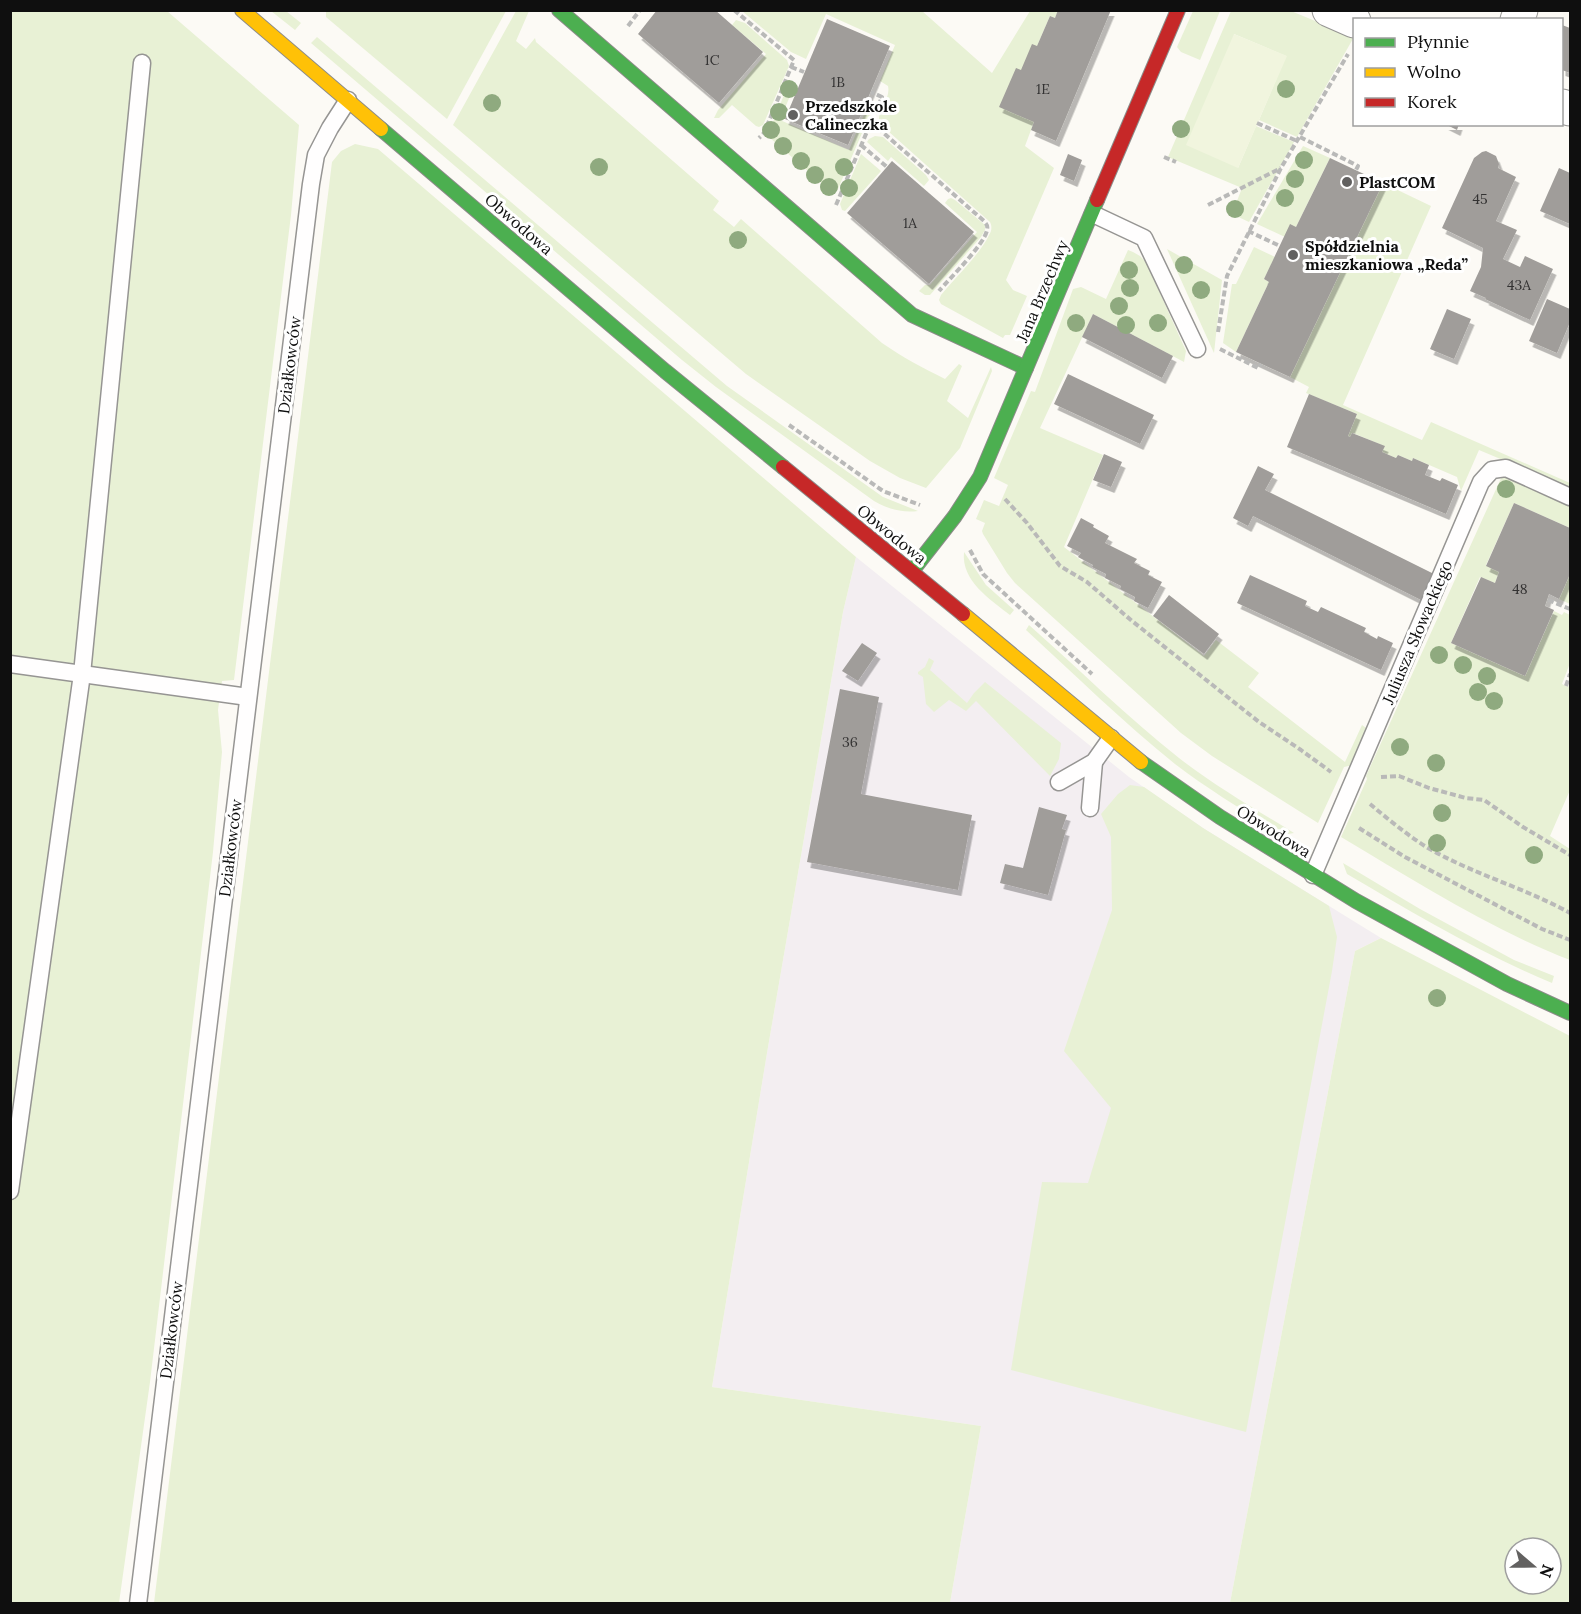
<svg xmlns="http://www.w3.org/2000/svg" width="1581" height="1614" viewBox="0 0 1581 1614" font-family="Lora,serif">
<defs>
<filter id="shadow"><feDropShadow dx="3.5" dy="6" stdDeviation="0" flood-color="#0004"/></filter>
</defs>
<rect width="100%" height="100%" fill="#fcfaf5"/>
<path fill="#f3eef1" d="M856,557L1129,777L1203,828L1381,938L1355,951L1230,1603H950L981,1426L712,1387L767,1053L843,612Z"/>
<g fill="#e8f1d5" fill-rule="evenodd">
<path d="M11,11H167L299,125L291,215L234,680L222,681L218,710L222,752L213,852L150,1382L119,1603L11,1604Z"/>
<path d="M271,11H286L301,23L295,30Z"/>
<path d="M326,11V10L506,11L447,119L326,17Z"/>
<path d="M516,11H529L516,41L526,49L535,38L536,42L719,201L713,210L734,227L741,219L882,343C902,357 923,368 945,379L959,364L962,366L947,401L968,418L991,367L992,371L960,448L926,488L900,478L870,461L746,374L453,125Z"/>
<path d="M742,11H922L992,73L1030,11H1058L1055,18L1050,16L1037,46L1034,122L1025,146L1054,168L1006,280L1013,290L1027,296L1010,335H1005L1003,338L941,304L939,300L941,295C954,279 981,253 989,235C992,231 992,226 990,222L879,123C877,110 891,99 888,86L880,81L895,45L826,14L806,59L791,52Z"/>
<path d="M1193,11H1220L1200,60L1181,52L1177,47Z"/>
<path d="M1231,11H1291L1354,37L1297,137L1259,120L1286,56L1234,34L1238,168L1256,126L1294,142L1249,222L1232,214L1242,188L1168,157Z"/>
<path d="M736,20L745,23L787,60L789,66L763,125L759,127L756,126L732,105L719,118H714L718,110L766,54L732,25Z"/>
<path d="M317,37L727,386L883,497L918,511C902,513 888,509 874,501L716,387L682,360L311,43Z"/>
<path d="M791,83L795,84L780,120L849,150L868,105L870,107L871,112L838,189L835,191L827,188L769,137V132L788,85Z"/>
<path d="M875,136L883,137L926,175L929,180L924,186L891,157L888,161L867,142L869,139Z"/>
<path d="M355,144L378,149L856,557L843,612L767,1053L712,1387L981,1426L950,1603H154L332,162L341,151Z"/>
<path d="M1303,146L1330,158L1296,227L1285,237L1257,224Z"/>
<path d="M861,154L881,171L845,211L842,210L840,204Z"/>
<path d="M1383,183L1431,206L1343,405L1422,440L1431,422L1570,483V488L1479,450L1461,491L1457,477L1413,458L1412,461L1398,455L1396,458L1382,452L1384,446L1353,433L1350,437L1348,436L1357,414L1306,393L1309,387L1290,377Z"/>
<path d="M951,198L955,200L985,225V230L981,237L930,295H925L919,291L925,285H930L977,232L945,203L948,199Z"/>
<path d="M1254,247L1275,257L1264,279L1269,282L1236,352L1223,343L1232,284H1236Z"/>
<path d="M1167,249L1222,280L1214,353Z"/>
<path d="M1128,250L1133,252L1140,256L1146,262L1186,351L1184,362L1093,314L1040,428L1103,455L1064,547L1204,656L1216,640L1259,673L1248,687L1345,762L1362,725L1369,730L1353,765L1344,767L1318,823L1212,756L1181,733L1015,583L1007,573L983,534L982,531L985,523L976,519L984,500L999,506L1008,485L994,478L1031,391L1035,392L1073,289L1081,287L1106,299Z"/>
<path d="M1502,476L1570,506V528L1514,503L1486,565L1499,572L1495,583L1480,577L1451,643L1525,676L1554,611L1562,615L1564,612L1570,615V663L1562,684L1568,687L1570,683V790L1550,836L1570,849V960C1490,929 1415,881 1341,837L1367,779L1366,776Z"/>
<path d="M964,552L986,585L1014,610L1010,615C990,599 961,581 964,552Z"/>
<path d="M1570,574V604L1559,599Z"/>
<path d="M1029,625C1079,669 1127,717 1179,758C1215,786 1255,809 1294,833L1282,835C1246,812 1209,790 1175,764C1123,722 1075,675 1026,630Z"/>
<path d="M929,658L934,661L930,670L967,703L974,693L985,682L1061,743L1059,759L1050,776L976,701L966,711L949,700L934,712L926,704L923,677L918,674V672L925,667Z"/>
<path d="M1130,785L1144,787L1203,828L1329,906L1337,937L1332,971L1246,1432L1011,1370L1042,1182L1088,1183L1111,1108L1064,1051L1112,910L1111,837L1101,814L1118,794Z"/>
<path d="M1343,863L1420,909L1514,960L1554,976L1552,983C1480,953 1413,913 1347,874Z"/>
<path d="M1381,938L1570,1036V1603H1230L1355,951ZM1515,1548H1551V1584H1515Z"/>
</g>
<path fill="#f1f5de" d="M1234,34L1287,56L1238,168L1186,145Z"/>
<g fill="#a09d9a" filter="url(#shadow)">
<path d="M657,10H715L763,52L719,103L638,34Z"/>
<path d="M1058,10H1111L1056,141L1031,130L1034,122L999,107L1016,68L1021,70L1032,44L1037,46L1050,16L1055,18Z"/>
<path d="M827,19L890,46L848,145L785,119Z"/>
<path d="M1562,25L1570,28V73L1562,70Z"/>
<path d="M1445,124H1459L1457,130Z"/>
<path d="M1486,151L1496,156L1499,164L1498,168L1516,177L1496,221L1517,230L1503,259L1520,267L1525,256L1553,269L1530,320L1485,299L1486,298L1470,291L1481,267L1483,248L1442,228L1474,158L1482,152Z"/>
<path d="M1068,154L1082,160L1074,181L1060,175Z"/>
<path d="M1330,158L1383,183L1290,377L1236,352L1269,282L1264,279L1290,224L1296,227Z"/>
<path d="M892,161L974,232L929,284L847,213Z"/>
<path d="M1559,168L1570,173V224L1540,211Z"/>
<path d="M1547,299L1570,309V322L1557,353L1529,341Z"/>
<path d="M1447,309L1471,319L1454,359L1430,349Z"/>
<path d="M1093,314L1173,356L1162,378L1082,337Z"/>
<path d="M1068,374L1154,415L1140,444L1054,404Z"/>
<path d="M1309,394L1357,414L1348,436L1350,437L1352,433L1385,446L1382,452L1396,458L1398,455L1412,461L1413,458L1429,465L1425,475L1440,481L1442,478L1458,485L1446,514L1287,447Z"/>
<path d="M1104,454L1122,462L1111,487L1093,480Z"/>
<path d="M1258,466L1274,474L1265,490L1434,574L1421,600L1253,516L1248,526L1233,518Z"/>
<path d="M1514,503L1570,528V574L1559,599L1549,594L1545,606L1554,610L1525,676L1451,643L1481,577L1495,583L1499,572L1486,566Z"/>
<path d="M1081,518L1094,525L1093,527L1109,536L1105,543L1137,559L1134,563L1150,571L1148,575L1162,582L1148,608L1134,601L1135,597L1120,589L1121,586L1105,578L1106,574L1092,567L1093,565L1078,557L1081,553L1067,546Z"/>
<path d="M1250,575L1307,601L1305,606L1318,612L1321,607L1366,628L1364,632L1377,639L1378,636L1393,643L1381,670L1237,603Z"/>
<path d="M1169,595L1219,634L1204,654L1153,616Z"/>
<path d="M862,643L877,653L858,681L842,671Z"/>
<path d="M840,689L879,697L861,794L972,815L958,890L807,862Z"/>
<path d="M1039,807L1067,815L1062,829L1066,830L1048,895L1000,883L1005,864L1023,868Z"/>
</g>
<g fill="none" stroke-linecap="round" stroke-linejoin="round">
<defs>
<g id="lane">
<path d="M1093,214L1144,238L1197,349"/>
<path d="M10,664L248,697"/>
<path d="M1059,782L1094,762L1111,738"/>
<path d="M1090,808L1094,762"/>
<path d="M1313,875L1481,482L1492,470L1506,468L1570,497"/>
<path d="M10,1191L82,674L142,63"/>
<path d="M138,1604L311,184L316,155L330,128L348,100"/>
</g>
<g id="street">
<path d="M1329,10L1354,21"/>
<path d="M1517,20L1521,10"/>
<path d="M1562,106L1570,109"/>
</g>
<g id="fast">
<path d="M559,10L912,315L1026,368"/>
<path d="M381,129L665,371L783,467"/>
<path d="M912,571L955,516L980,477L1097,200"/>
<path d="M1141,762L1220,817L1356,901L1507,984L1570,1013"/>
</g>
<g id="slow">
<path d="M242,10L381,129"/>
<path d="M963,614L1141,762"/>
</g>
<g id="jam">
<path d="M1097,200L1178,10"/>
<path d="M783,467L963,614"/>
</g>
</defs>
<use href="#lane" stroke="#969593" stroke-width="19"/>
<use href="#street" stroke="#969593" stroke-width="35"/>
<use href="#fast" stroke="#8c8b89" stroke-width="16"/>
<use href="#slow" stroke="#8c8b89" stroke-width="16"/>
<use href="#jam" stroke="#8c8b89" stroke-width="16"/>
<g stroke="#b9b9b8" stroke-width="4" stroke-dasharray="6 3" stroke-linecap="butt">
<path d="M734,10L794,60L764,133L759,138"/>
<path d="M628,26L640,10"/>
<path d="M791,67L804,72"/>
<path d="M871,122L882,97L871,92"/>
<path d="M1257,123L1297,141"/>
<path d="M1300,137L1358,166L1356,170"/>
<path d="M861,145L887,167"/>
<path d="M1164,157L1176,162"/>
<path d="M836,205L871,122L984,221C987,225 988,225 987,230C985,244 949,279 939,291"/>
<path d="M1208,205L1281,168"/>
<path d="M1248,231L1280,246"/>
<path d="M1218,332L1227,276L1281,168L1348,54"/>
<path d="M1220,349L1258,368L1261,364"/>
<path d="M789,425L883,491L920,505"/>
<path d="M1005,499L1027,523L1060,566L1087,582L1132,621L1259,722L1301,750L1331,772"/>
<path d="M970,550L983,574L1092,674"/>
<path d="M1548,600L1570,609"/>
<path d="M1566,686L1570,674"/>
<path d="M1381,777L1399,776L1429,788L1466,798L1484,800L1523,827L1570,855"/>
<path d="M1370,804C1388,819 1407,835 1428,848C1473,874 1525,888 1570,913"/>
<path d="M1359,828L1405,857L1542,929L1570,940"/>
</g>
<use href="#lane" stroke="#fffefe" stroke-width="16"/>
<use href="#street" stroke="#fffefe" stroke-width="33"/>
<use href="#fast" stroke="#4caf50" stroke-width="14"/>
<use href="#slow" stroke="#ffc107" stroke-width="14"/>
<use href="#jam" stroke="#c62828" stroke-width="14"/>
</g>
<g fill="#8faa7f">
<circle cx="789" cy="89" r="9"/>
<circle cx="1286" cy="89" r="9"/>
<circle cx="492" cy="103" r="9"/>
<circle cx="779" cy="112" r="9"/>
<circle cx="1181" cy="129" r="9"/>
<circle cx="771" cy="130" r="9"/>
<circle cx="783" cy="146" r="9"/>
<circle cx="1304" cy="160" r="9"/>
<circle cx="801" cy="161" r="9"/>
<circle cx="599" cy="167" r="9"/>
<circle cx="844" cy="167" r="9"/>
<circle cx="815" cy="175" r="9"/>
<circle cx="1295" cy="179" r="9"/>
<circle cx="829" cy="187" r="9"/>
<circle cx="849" cy="188" r="9"/>
<circle cx="1285" cy="198" r="9"/>
<circle cx="1235" cy="209" r="9"/>
<circle cx="738" cy="240" r="9"/>
<circle cx="1184" cy="265" r="9"/>
<circle cx="1129" cy="270" r="9"/>
<circle cx="1130" cy="288" r="9"/>
<circle cx="1201" cy="290" r="9"/>
<circle cx="1119" cy="306" r="9"/>
<circle cx="1076" cy="323" r="9"/>
<circle cx="1158" cy="323" r="9"/>
<circle cx="1126" cy="325" r="9"/>
<circle cx="1506" cy="489" r="9"/>
<circle cx="1439" cy="655" r="9"/>
<circle cx="1463" cy="665" r="9"/>
<circle cx="1487" cy="676" r="9"/>
<circle cx="1478" cy="692" r="9"/>
<circle cx="1494" cy="701" r="9"/>
<circle cx="1400" cy="747" r="9"/>
<circle cx="1436" cy="763" r="9"/>
<circle cx="1442" cy="813" r="9"/>
<circle cx="1437" cy="843" r="9"/>
<circle cx="1534" cy="855" r="9"/>
<circle cx="1437" cy="998" r="9"/>
</g>
<g fill="#626160" stroke="#fff" stroke-width="2">
<circle cx="793" cy="115" r="6"/>
<circle cx="1347" cy="182" r="6"/>
<circle cx="1293" cy="255" r="6"/>
</g>
<g text-anchor="middle" stroke-width="6" stroke-linejoin="round" paint-order="stroke">
<g font-size="14" fill="#333232">
<text x="712" y="65">1C</text>
<text x="838" y="87">1B</text>
<text x="1043" y="94">1E</text>
<text x="1480" y="204">45</text>
<text x="910" y="228">1A</text>
<text x="1519" y="290">43A</text>
<text x="1520" y="594">48</text>
<text x="850" y="747">36</text>
</g>
<g font-size="16" font-weight="bold" fill="#0f0f0f" stroke="#fff" text-anchor="start">
<text x="805" y="112">Przedszkole<tspan x="805" dy="18">Calineczka</tspan></text>
<text x="1359" y="188">PlastCOM</text>
<text x="1305" y="252">Spółdzielnia<tspan x="1305" dy="18">mieszkaniowa „Reda”</tspan></text>
</g>
<g font-size="16" fill="#0f0f0f" stroke="#fff">
<text transform="translate(519 224) rotate(41)" y="6">Obwodowa</text>
<text transform="translate(1042 291) rotate(-67)" y="6">Jana Brzechwy</text>
<text transform="translate(289 365) rotate(-83)" y="6">Działkowców</text>
<text transform="translate(892 534) rotate(39)" y="6">Obwodowa</text>
<text transform="translate(1417 632) rotate(-67)" y="6">Juliusza Słowackiego</text>
<text transform="translate(1274 831) rotate(32)" y="6">Obwodowa</text>
<text transform="translate(230 848) rotate(-83)" y="6">Działkowców</text>
<text transform="translate(171 1330) rotate(-83)" y="6">Działkowców</text>
</g>
</g>
<rect width="1581" height="1614" fill="none" stroke="#0f0f0f" stroke-width="24"/>
<rect x="1353" y="18" width="210" height="108" fill="#ffffff" stroke="#9f9f9f" stroke-width="1.5"/>
<rect x="1365" y="38" width="30" height="9" fill="#4caf50" stroke="#9f9f9f" stroke-width="1.5"/>
<text x="1407" y="48" font-size="18" fill="#0f0f0f">Płynnie</text>
<rect x="1365" y="68" width="30" height="9" fill="#ffc107" stroke="#9f9f9f" stroke-width="1.5"/>
<text x="1407" y="78" font-size="18" fill="#0f0f0f">Wolno</text>
<rect x="1365" y="98" width="30" height="9" fill="#c62828" stroke="#9f9f9f" stroke-width="1.5"/>
<text x="1407" y="108" font-size="18" fill="#0f0f0f">Korek</text>
<g transform="translate(1533 1566) rotate(110)"><circle r="28" fill="#ffffff" stroke="#9f9f9f" stroke-width="1.5"/>
<path d="M0-4.5L10 22L0 15L-10 22Z" fill="#626160"/>
<text y="-9" font-size="16" font-weight="bold" text-anchor="middle" fill="#0f0f0f">N</text>
</g>
</svg>
